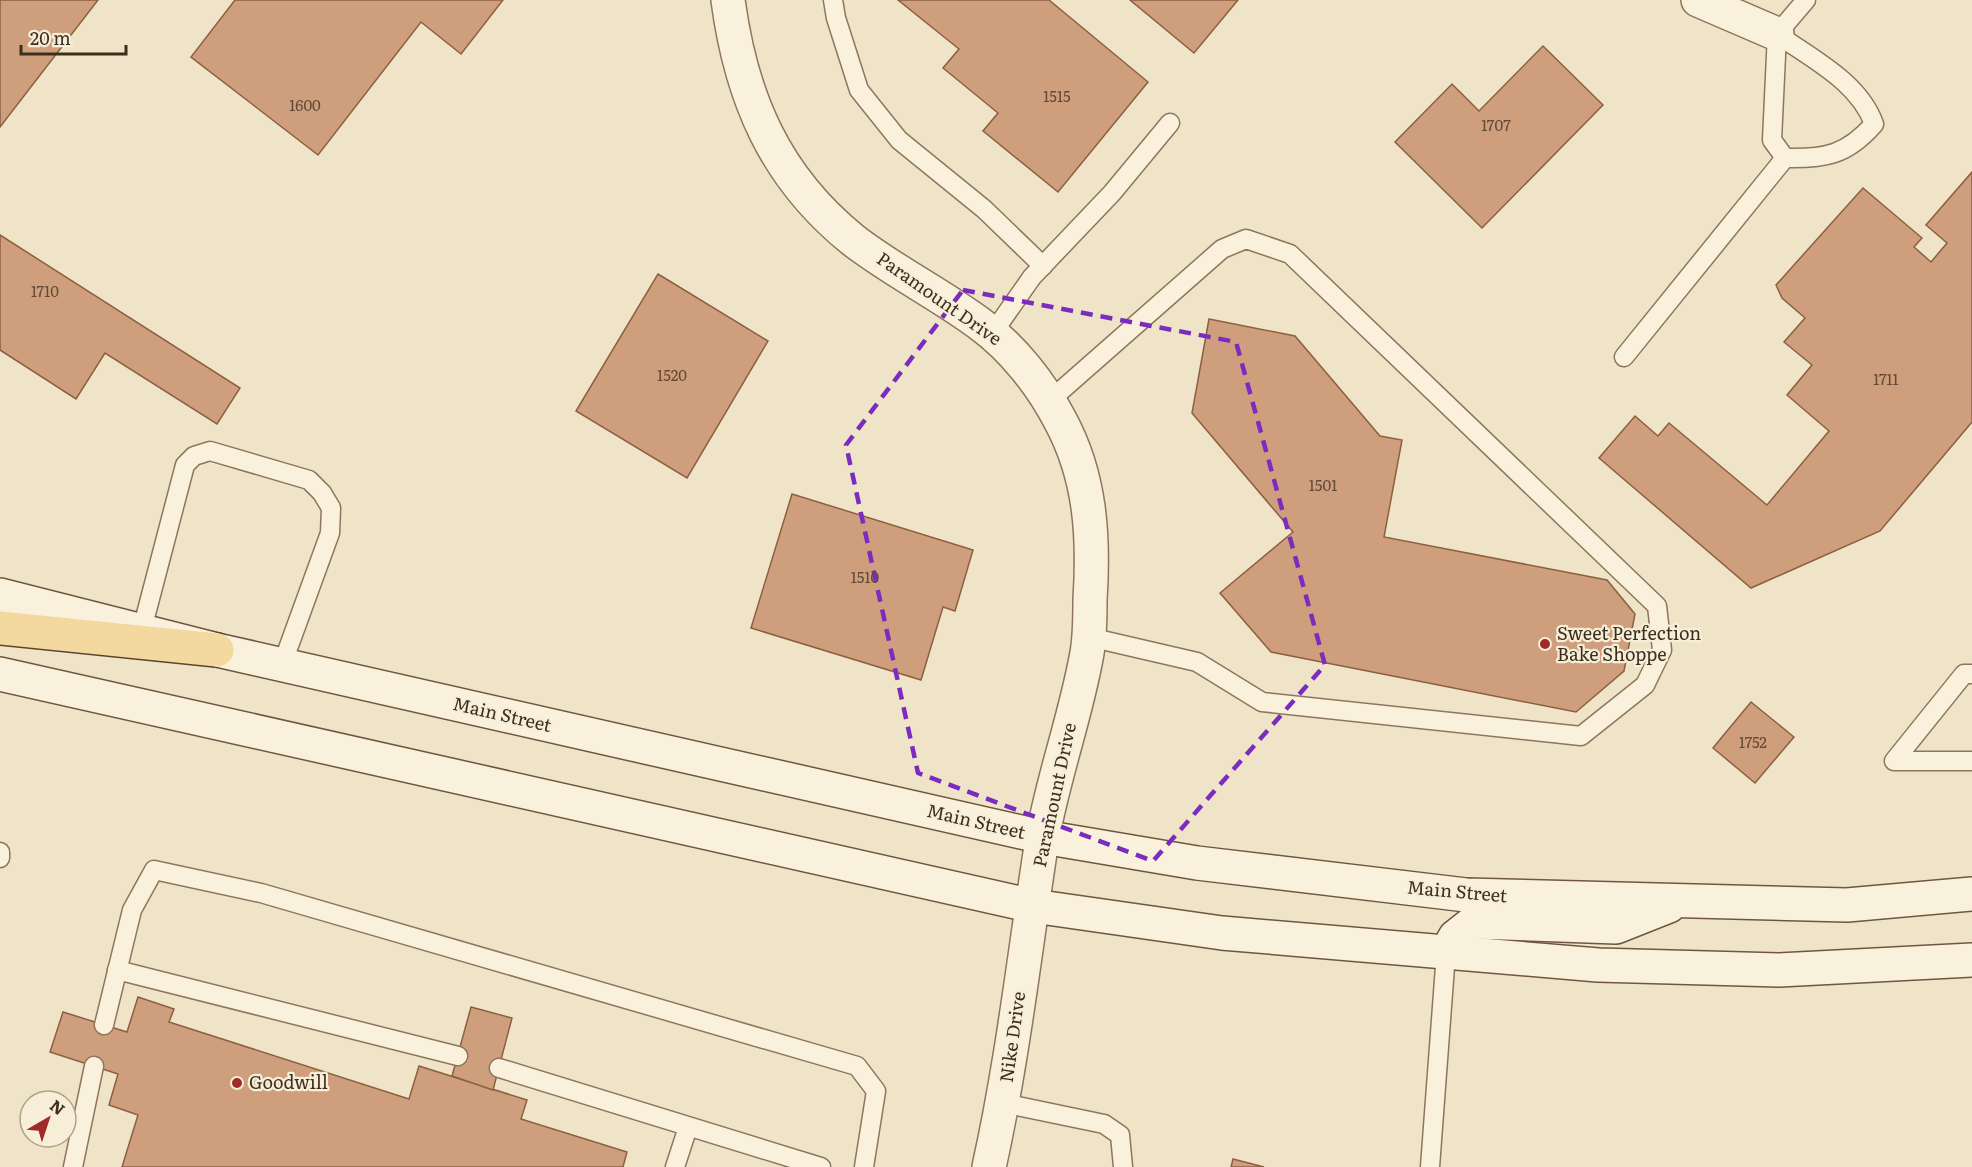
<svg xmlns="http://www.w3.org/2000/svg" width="1972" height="1167" viewBox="0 0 1972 1167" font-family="Literata,serif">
<rect width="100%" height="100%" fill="#f0e4c8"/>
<g fill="#cf9f7d" stroke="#8d5f41" stroke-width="1.5">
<path d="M0,0H98L0,127Z"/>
<path d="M235,0H503L461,54L421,22L318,155L191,57Z"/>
<path d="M898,0H1049L1148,82L1058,192L983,131L998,113L943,68L959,49Z"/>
<path d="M1130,0H1238L1194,53Z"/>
<path d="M1543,46L1603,105L1482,228L1395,142L1452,84L1479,111Z"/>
<path d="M1972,172V422L1880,531L1751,588L1599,458L1635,416L1658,436L1669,423L1767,505L1829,431L1787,395L1812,365L1784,342L1805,318L1782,298L1776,285L1863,188L1922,238L1914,247L1931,262L1947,243L1926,225Z"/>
<path d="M0,235L240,388L217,424L105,353L76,399L0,350Z"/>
<path d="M658,274L768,341L687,478L576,411Z"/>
<path d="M1209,319L1295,336L1380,436L1402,440L1384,537L1607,580L1635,614L1624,671L1576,712L1271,652L1220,593L1293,532L1192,413Z"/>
<path d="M792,494L973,550L955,611L943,607L921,680L751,628Z"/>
<path d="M1751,702L1794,737L1755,783L1713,748Z"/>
<path d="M138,997L174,1009L169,1022L409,1099L419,1066L527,1100L521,1119L627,1152L623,1167H122L138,1115L109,1105L118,1074L50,1052L63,1012L127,1032Z"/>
<path d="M471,1007L512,1018L493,1090L452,1076Z"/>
<path d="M1233,1159L1264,1167H1231Z"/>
</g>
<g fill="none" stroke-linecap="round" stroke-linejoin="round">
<defs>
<g id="lane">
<path d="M833,0L836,18L859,90L899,140L984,209L1043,266"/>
<path d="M1777,34C1812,59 1859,82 1874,124C1847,155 1825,159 1785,158L1772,140L1777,34L1806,0"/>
<path d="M992,334L1032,277L1112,193L1170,123"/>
<path d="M1624,357L1785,158"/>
<path d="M1048,402L1222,249L1246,239L1290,254L1657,606L1662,650L1645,685L1581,736L1262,702L1197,662L1089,637"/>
<path d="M140,637L185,465L194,456L210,451L309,480L322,493L331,508L330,533L282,665"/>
<path d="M1972,674H1964L1894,761H1972"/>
<path d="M0,852V858"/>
<path d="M117,970L458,1056"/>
<path d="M104,1025L132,910L154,870L261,893L857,1066L876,1091L864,1167"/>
<path d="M499,1068L821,1167"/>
<path d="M1003,1103L1104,1124L1120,1135L1123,1167"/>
<path d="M73,1167L94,1066"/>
<path d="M675,1167L688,1127"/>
<path d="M1430,1167L1446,953"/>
</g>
<g id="street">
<path d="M728,0C741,98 775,177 853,240C893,271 940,294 980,324C1013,348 1041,384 1060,420C1091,477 1094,537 1090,600C1090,618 1090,636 1087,653C1076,716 1053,777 1042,840C1025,949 1013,1059 989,1167"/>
<path d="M1698,0L1777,34"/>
</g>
<g id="secondary">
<path d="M0,595L217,650L1043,837L1197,863L1466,895L1847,905L1972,894"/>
<path d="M0,674L1033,906L1222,933L1598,965L1779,970L1972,960"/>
<path d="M1446,953L1455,937L1474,922L1616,927L1669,906"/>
</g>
<path id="primary" d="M0,628L217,650"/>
</defs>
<use href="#lane" stroke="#8d765c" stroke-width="21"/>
<use href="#street" stroke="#8d765c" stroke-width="36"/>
<use href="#secondary" stroke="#6f573f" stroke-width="36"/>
<use href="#primary" stroke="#5b4430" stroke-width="36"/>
<use href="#lane" stroke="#faf1dc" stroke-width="18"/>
<use href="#street" stroke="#faf1dc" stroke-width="33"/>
<use href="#secondary" stroke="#faf1dc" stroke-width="33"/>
<use href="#primary" stroke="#f3d9a0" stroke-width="33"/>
</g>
<path fill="none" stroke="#7b2cbf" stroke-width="4.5" stroke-dasharray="12 8" stroke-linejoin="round" d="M963,290L1236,342L1325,665L1153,861L918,773L846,445Z"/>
<g fill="#9e2a2b" stroke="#f7eed8" stroke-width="2">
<circle cx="1545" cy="644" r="6"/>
<circle cx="237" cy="1083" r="6"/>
</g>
<g text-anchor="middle" stroke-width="4.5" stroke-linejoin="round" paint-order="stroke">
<g font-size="15" fill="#624a37">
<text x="1057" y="102">1515</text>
<text x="305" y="111">1600</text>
<text x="1496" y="131">1707</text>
<text x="45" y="297">1710</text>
<text x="672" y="381">1520</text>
<text x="1886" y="385">1711</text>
<text x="1323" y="491">1501</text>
<text x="865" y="583">1510</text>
<text x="1753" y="748">1752</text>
</g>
<g font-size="18" fill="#3d2e20" stroke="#f7eed8">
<text transform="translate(939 299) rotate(35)" y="6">Paramount Drive</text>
<text transform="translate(502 715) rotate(13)" y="6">Main Street</text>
<text transform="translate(1055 795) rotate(-78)" y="6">Paramount Drive</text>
<text transform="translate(976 822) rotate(13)" y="6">Main Street</text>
<text transform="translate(1457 892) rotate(5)" y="6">Main Street</text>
<text transform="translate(1013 1037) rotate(-82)" y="6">Nike Drive</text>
</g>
<g font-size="18" fill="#3d2e20" stroke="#f7eed8" text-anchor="start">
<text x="1557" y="640">Sweet Perfection<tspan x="1557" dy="21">Bake Shoppe</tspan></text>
<text x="249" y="1089">Goodwill</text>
</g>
</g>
<g transform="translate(48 1119) rotate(39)"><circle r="28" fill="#f7eed8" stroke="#ada18e" stroke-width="1.5"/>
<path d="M0-4.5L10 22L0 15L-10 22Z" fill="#9e2a2b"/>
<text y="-9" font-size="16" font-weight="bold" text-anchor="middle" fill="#3d2e20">N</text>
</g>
<path d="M21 45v9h105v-9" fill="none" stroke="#3d2e20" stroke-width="3"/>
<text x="30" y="45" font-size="18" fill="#3d2e20" stroke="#f7eed8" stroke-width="4.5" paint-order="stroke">20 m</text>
</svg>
